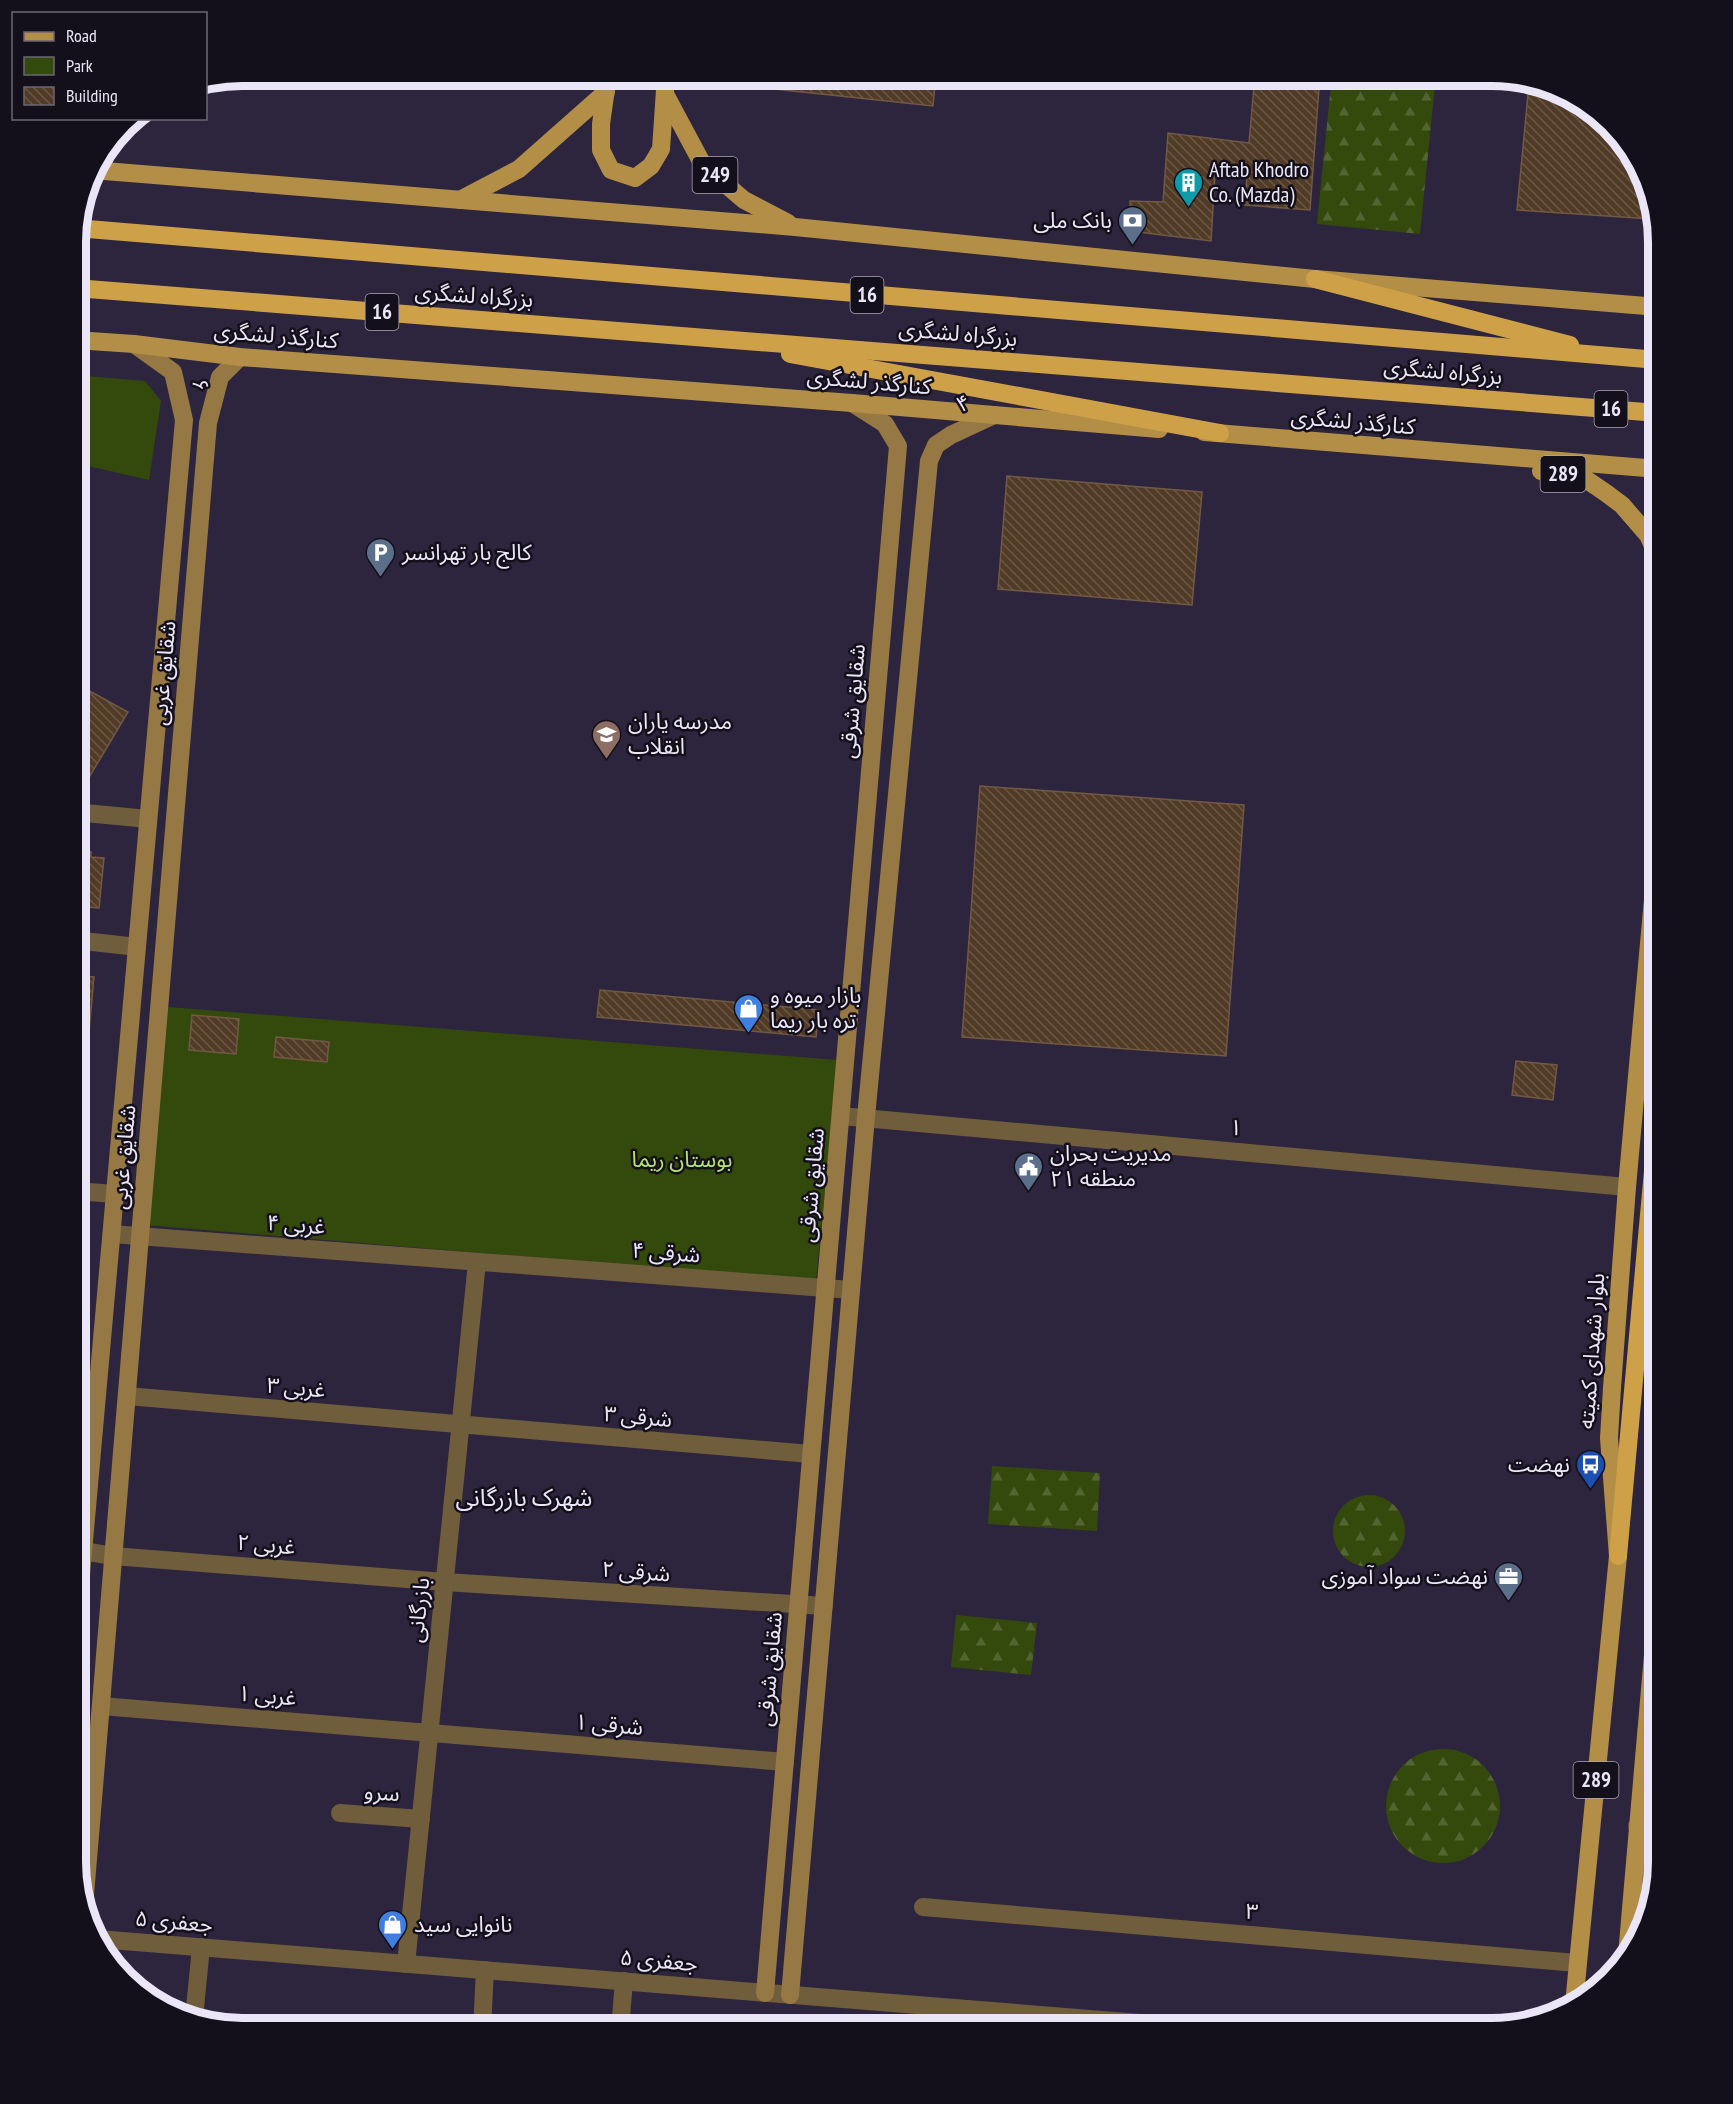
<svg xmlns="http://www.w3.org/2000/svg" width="1733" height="2104" viewBox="0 0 1733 2104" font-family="'PT Sans Narrow','Noto Sans Arabic',sans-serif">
<defs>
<pattern id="forest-firs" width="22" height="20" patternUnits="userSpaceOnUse" patternTransform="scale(1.5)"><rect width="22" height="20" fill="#344a0c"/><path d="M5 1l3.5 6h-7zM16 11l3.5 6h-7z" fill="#526430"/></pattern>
<pattern id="building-back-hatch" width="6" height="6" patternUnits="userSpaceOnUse" patternTransform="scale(1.5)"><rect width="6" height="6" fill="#523b26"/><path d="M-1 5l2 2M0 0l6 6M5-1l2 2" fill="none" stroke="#6b5746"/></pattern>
</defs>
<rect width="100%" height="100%" fill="#2d243d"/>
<g fill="url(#forest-firs)">
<path d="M1332,75H1436L1420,234L1317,224Z"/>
<path d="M992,1466L1100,1473L1097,1531L988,1524Z"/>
<circle cx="1369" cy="1531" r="36"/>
<path d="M956,1615L1037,1623L1031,1675L951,1667Z"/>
<circle cx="1443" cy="1806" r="57"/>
</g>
<g fill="#344a0c">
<path d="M75,375L145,381L161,401L149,480L75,463Z"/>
<path d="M156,1006L838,1060L816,1281L133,1224Z"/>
</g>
<g fill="url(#building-back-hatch)" stroke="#715944" stroke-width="1.5">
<path d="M746,75H936L933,106L746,86Z"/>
<path d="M1255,75H1320L1310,210L1245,205L1247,176L1215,175L1211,241L1138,232L1130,224V201L1163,202L1168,133L1249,143Z"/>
<path d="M1529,84L1574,97L1630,149L1651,219L1517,210Z"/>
<path d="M1007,476L1202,492L1192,605L998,589Z"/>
<path d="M75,683L128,712L75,801Z"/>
<path d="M980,786L1244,805L1226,1056L962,1037Z"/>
<path d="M75,851L91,852V857L104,858L99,908L75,906Z"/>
<path d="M75,975L94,977L87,1054H75Z"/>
<path d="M600,990L819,1010L816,1037L597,1017Z"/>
<path d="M192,1015L239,1019L236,1054L189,1050Z"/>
<path d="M276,1037L329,1042L327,1062L274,1057Z"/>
<path d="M1516,1061L1557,1065L1553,1100L1512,1095Z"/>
</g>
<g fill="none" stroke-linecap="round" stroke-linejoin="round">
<g stroke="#6f5d3c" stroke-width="18">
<path d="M75,812L148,819"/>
<path d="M75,940L137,947"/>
<path d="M841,1116L1627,1187"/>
<path d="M75,1191L115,1194"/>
<path d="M112,1234L851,1290"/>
<path d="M127,1396L811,1454"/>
<path d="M75,1426L94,1428"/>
<path d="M83,1551L113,1556L445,1582L824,1606"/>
<path d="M101,1706L785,1762"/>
<path d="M340,1813L421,1819"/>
<path d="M1637,1826L1658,1828"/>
<path d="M923,1907L1577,1963"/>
<path d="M98,1939L1215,2029"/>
<path d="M406,1964L477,1262"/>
<path d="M194,2018L201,1947"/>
<path d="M482,2029L485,1970"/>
<path d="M620,2029L624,1981"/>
</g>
<g stroke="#957843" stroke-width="18">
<path d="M75,1642L184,420L173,372L134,344"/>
<path d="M85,1895L208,423L220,377L240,357"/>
<path d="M765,1993L898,446L885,424L852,403"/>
<path d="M790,1995L866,1117L929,461L936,445L951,435L994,415"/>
</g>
<g stroke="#b38e47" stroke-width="18">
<path d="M608,75L601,124V150L611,170L635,178L651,166L661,149L666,75"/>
<path d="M665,94L703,165L744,200L788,223"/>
<path d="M92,170L795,227L1315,279L1658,307"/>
<path d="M460,200L519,169L606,92"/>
<path d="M75,340L134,344L240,357L852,403L1159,429"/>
<path d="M1204,432L1658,469"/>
<path d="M1541,471L1584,478L1606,493L1622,505L1648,535L1658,557"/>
<path d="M1627,1955L1658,1597"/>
<path d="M1574,2004L1618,1556L1609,1438L1612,1388L1627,1187L1658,844"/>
</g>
<g stroke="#cea149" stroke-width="18">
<path d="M76,228L1658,360"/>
<path d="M1315,279L1570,345"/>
<path d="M75,288L1658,413"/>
<path d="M790,354L1220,433"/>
<path d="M1618,1556L1658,1116"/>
</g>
</g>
<defs>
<symbol id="building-pin" viewBox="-11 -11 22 30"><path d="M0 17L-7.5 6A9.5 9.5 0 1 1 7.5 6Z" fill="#0f9aa8" stroke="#14101b"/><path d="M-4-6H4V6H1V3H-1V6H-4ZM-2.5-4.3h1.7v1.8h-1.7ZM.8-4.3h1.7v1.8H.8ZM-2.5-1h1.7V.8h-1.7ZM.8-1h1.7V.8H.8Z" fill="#fff"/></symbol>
<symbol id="bank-pin" viewBox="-11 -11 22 30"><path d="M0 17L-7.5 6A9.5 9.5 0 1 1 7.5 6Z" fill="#5c6f8a" stroke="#14101b"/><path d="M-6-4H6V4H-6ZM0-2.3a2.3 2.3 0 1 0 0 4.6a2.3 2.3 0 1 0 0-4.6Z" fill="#fff"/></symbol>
<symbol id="parking-pin" viewBox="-11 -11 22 30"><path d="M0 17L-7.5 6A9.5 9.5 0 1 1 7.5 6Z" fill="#5c6f8a" stroke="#14101b"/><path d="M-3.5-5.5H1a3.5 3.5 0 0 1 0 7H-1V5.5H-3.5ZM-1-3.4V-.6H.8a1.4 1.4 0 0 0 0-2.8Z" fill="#fff"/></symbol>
<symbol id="school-pin" viewBox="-11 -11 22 30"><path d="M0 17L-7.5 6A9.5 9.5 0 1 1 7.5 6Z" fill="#8d6e63" stroke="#14101b"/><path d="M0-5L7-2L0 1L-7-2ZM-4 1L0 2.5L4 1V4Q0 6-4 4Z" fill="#fff"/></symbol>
<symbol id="shop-pin" viewBox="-11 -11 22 30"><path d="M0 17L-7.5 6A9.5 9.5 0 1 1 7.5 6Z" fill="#3f7fe0" stroke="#14101b"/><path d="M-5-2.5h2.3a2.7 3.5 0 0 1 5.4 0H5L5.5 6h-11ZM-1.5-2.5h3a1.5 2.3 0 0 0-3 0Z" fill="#fff"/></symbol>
<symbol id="civic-pin" viewBox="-11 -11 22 30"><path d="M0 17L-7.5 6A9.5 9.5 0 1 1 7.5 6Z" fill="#5c6f8a" stroke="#14101b"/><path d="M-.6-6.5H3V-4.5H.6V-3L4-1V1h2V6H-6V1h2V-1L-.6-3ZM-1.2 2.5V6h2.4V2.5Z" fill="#fff"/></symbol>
<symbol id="bus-pin" viewBox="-11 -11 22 30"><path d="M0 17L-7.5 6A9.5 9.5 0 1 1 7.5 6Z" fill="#1a4fb4" stroke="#14101b"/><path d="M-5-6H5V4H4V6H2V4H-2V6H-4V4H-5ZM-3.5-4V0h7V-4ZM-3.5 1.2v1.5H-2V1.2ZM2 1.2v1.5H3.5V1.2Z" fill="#fff"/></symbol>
<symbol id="office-pin" viewBox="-11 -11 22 30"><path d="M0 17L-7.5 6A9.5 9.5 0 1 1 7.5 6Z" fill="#5c6f8a" stroke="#14101b"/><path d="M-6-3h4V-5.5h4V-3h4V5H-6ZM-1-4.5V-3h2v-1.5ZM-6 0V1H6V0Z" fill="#fff"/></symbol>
</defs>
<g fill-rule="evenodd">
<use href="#building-pin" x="1172" y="166" width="33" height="45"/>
<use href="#bank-pin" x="1116" y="204" width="33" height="45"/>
<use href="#parking-pin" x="364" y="536" width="33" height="45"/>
<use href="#school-pin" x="590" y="718" width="33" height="45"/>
<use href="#shop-pin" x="732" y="992" width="33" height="45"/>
<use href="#civic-pin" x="1012" y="1150" width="33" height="45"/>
<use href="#bus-pin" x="1574" y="1448" width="33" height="45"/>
<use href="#office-pin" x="1492" y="1560" width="33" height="45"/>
<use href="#shop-pin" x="376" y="1908" width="33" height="45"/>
</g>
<g text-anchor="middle" stroke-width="5" stroke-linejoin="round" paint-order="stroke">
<g fill="#14101b" stroke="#aaa6b5" stroke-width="1.5">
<rect x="692.5" y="157" width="45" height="36" rx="4.5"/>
<rect x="850.5" y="277" width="33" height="36" rx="4.5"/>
<rect x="365.5" y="294" width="33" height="36" rx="4.5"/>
<rect x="1594.5" y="391" width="33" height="36" rx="4.5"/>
<rect x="1540.5" y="456" width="45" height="36" rx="4.5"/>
<rect x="1573.5" y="1762" width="45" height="36" rx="4.5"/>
</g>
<g font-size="21" font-weight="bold" fill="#ebe6f7">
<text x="715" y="182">249</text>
<text x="867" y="302">16</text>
<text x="382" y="319">16</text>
<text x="1611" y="416">16</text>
<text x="1563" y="481">289</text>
<text x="1596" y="1787">289</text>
</g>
<g font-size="22" fill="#ebe6f7" stroke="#14101b" text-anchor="start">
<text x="1209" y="177">Aftab Khodro<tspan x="1209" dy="25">Co. (Mazda)</tspan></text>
<text x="1112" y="228" text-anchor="end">بانک ملی</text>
<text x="402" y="560">کالج بار تهرانسر</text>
<text x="628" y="729">مدرسه یاران<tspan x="628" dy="25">انقلاب</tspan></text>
<text x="770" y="1003">بازار میوه و<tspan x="770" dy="25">تره بار ریما</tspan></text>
<text x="1050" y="1161">مدیریت بحران<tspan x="1050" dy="25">منطقه ۲۱</tspan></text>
<text x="1570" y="1472" text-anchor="end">نهضت</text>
<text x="1488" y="1584" text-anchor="end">نهضت سواد آموزی</text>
<text x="414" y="1932">نانوایی سید</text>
</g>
<g font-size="22" fill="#ebe6f7" stroke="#14101b">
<text transform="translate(474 295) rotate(4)" y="8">بزرگراه لشگری</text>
<text transform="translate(958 333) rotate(5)" y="8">بزرگراه لشگری</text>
<text transform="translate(276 335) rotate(5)" y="8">کنارگذر لشگری</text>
<text transform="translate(1443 371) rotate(5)" y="8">بزرگراه لشگری</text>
<text transform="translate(869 381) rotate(5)" y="8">کنارگذر لشگری</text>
<text transform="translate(201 385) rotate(77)" y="8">۶</text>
<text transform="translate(963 403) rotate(-24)" y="8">۴</text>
<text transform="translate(1353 421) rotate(5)" y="8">کنارگذر لشگری</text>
<text transform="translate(163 673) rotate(-85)" y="8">شقایق غربی</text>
<text transform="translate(852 701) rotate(-85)" y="8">شقایق شرقی</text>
<text transform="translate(1236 1127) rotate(5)" y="8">۱</text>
<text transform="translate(123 1157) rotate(-85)" y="8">شقایق غربی</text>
<text transform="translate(811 1185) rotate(-85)" y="8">شقایق شرقی</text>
<text transform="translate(296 1224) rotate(4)" y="8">۴ غربی</text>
<text transform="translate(666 1252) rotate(4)" y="8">۴ شرقی</text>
<text transform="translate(1591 1351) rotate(-86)" y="8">بلوار شهدای کمیته</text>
<text transform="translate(296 1387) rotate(5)" y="8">۳ غربی</text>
<text transform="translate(638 1416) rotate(5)" y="8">۳ شرقی</text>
<text transform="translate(266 1544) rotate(5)" y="8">۲ غربی</text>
<text transform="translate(636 1571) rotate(4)" y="8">۲ شرقی</text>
<text transform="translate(418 1610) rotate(-84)" y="8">بازرگانی</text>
<text transform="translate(769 1669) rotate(-85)" y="8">شقایق شرقی</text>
<text transform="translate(267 1695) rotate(5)" y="8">۱ غربی</text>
<text transform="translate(609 1724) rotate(5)" y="8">۱ شرقی</text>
<text transform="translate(382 1792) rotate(4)" y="8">سرو</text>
<text transform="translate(1252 1911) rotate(5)" y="8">۳</text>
<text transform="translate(174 1921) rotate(5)" y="8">جعفری ۵</text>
<text transform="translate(659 1960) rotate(5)" y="8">جعفری ۵</text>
</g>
<g font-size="22" fill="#b5e273" stroke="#14101b">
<text x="682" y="1167">بوستان ریما</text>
</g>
<g font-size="24" fill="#ebe6f7" stroke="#14101b">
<text x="524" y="1506">شهرک بازرگانی</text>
</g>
</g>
<path d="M0 0H1733V2104H0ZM242 86H1492A156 156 0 0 1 1648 242V1862A156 156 0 0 1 1492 2018H242A156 156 0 0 1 86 1862V242A156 156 0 0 1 242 86Z" fill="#14101b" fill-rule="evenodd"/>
<path fill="none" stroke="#ebe6f7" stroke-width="8" d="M242 86H1492A156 156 0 0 1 1648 242V1862A156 156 0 0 1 1492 2018H242A156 156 0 0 1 86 1862V242A156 156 0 0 1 242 86Z"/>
<rect x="12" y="12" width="195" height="108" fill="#14101b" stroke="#6a6673" stroke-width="1.5"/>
<rect x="24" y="32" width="30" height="9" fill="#b38e47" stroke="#6a6673" stroke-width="1.5"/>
<text x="66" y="42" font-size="18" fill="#ebe6f7">Road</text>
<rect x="24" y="57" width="30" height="18" fill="#344a0c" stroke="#6a6673" stroke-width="1.5"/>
<text x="66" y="72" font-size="18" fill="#ebe6f7">Park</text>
<rect x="24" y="87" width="30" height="18" fill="url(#building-back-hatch)" stroke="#6a6673" stroke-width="1.5"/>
<text x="66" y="102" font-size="18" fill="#ebe6f7">Building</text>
</svg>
